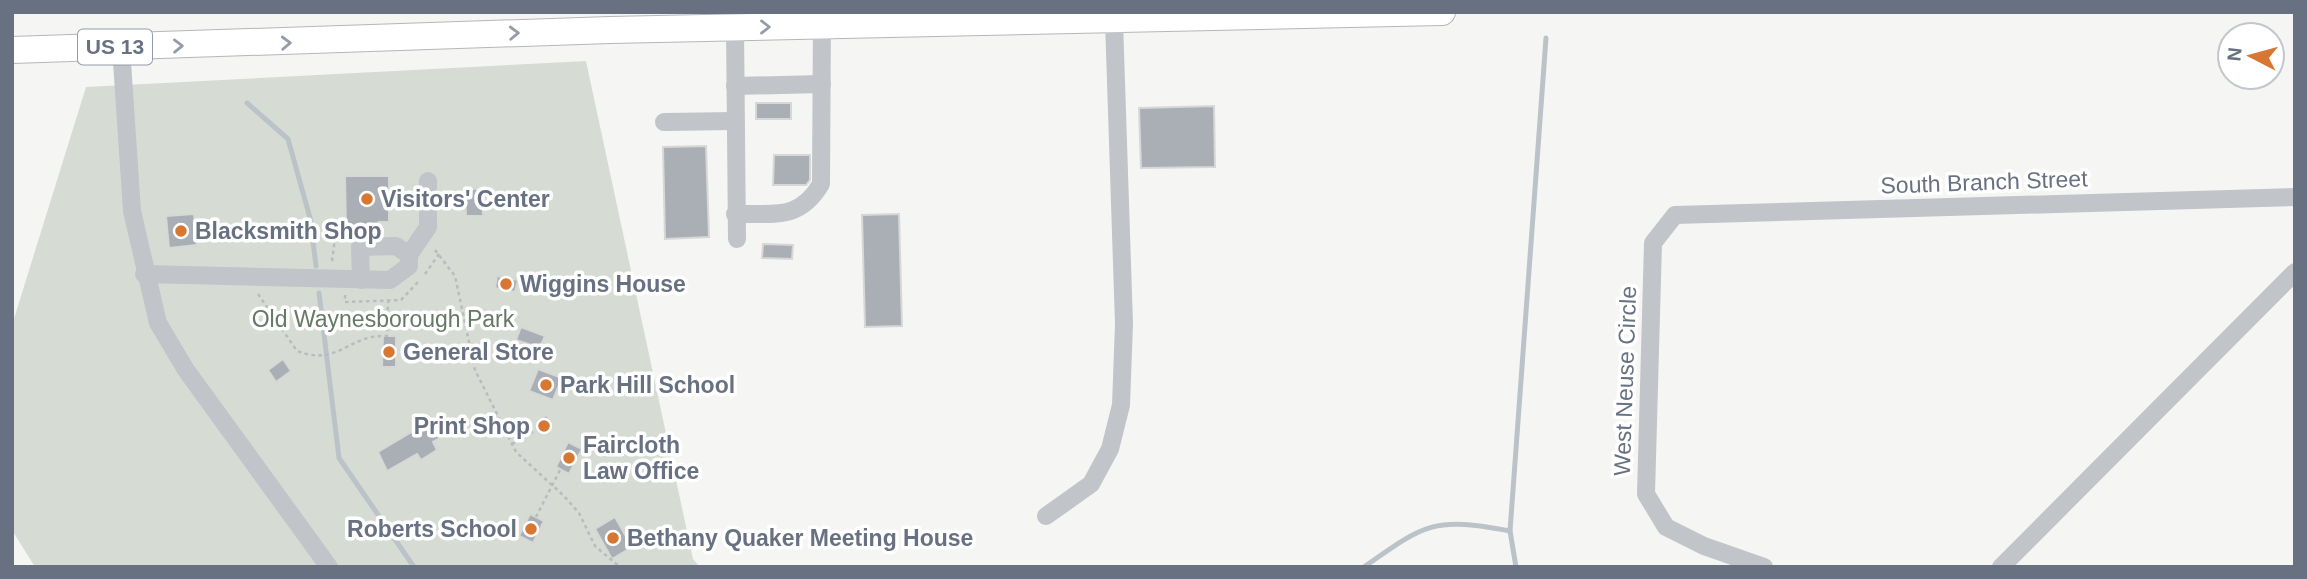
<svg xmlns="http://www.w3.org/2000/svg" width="2307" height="579" viewBox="0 0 2307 579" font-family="Helvetica,sans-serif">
<rect width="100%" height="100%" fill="#f5f6f3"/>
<path fill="#d6dcd4" d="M586,61L693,559L700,567H35L12,530V325L86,87Z"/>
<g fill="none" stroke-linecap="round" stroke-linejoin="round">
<g stroke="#bbc3c9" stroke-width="5">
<path d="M247,103L288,139L310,218L316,266"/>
<path d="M319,293L339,458L414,567"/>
<path d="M1364,567C1426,523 1434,517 1510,531"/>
<path d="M1516,567L1510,531L1546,38"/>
</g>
</g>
<g fill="#aaafb6" stroke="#d7d7d5" stroke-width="2">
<rect x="756" y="103" width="35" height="16"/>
<path d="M1214,106L1215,167L1141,168L1139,108Z"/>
<path d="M706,146L709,237L665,239L663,147Z"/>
<path d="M774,155H810V180L806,185H773Z"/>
<path d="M345,176H389V222H379V229L346,230Z"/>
<path d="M465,189H482L483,216H466Z"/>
<path d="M194,214L197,245L169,248L166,216Z"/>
<path d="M899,214L902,326L865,327L862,215Z"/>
<path d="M763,244L793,245L792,259L762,258Z"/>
<path d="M497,276L518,280L515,292L495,288Z"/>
<path d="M521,327L545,336L540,348L516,340Z"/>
<path d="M383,336H396V367H382Z"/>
<path d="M283,359L291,371L276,382L268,370Z"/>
<path d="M538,369L562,378L553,400L529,391Z"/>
<path d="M440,415L450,432L433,442L437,450L421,460L417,454L387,471L378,452Z"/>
<path d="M547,415L552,427L541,432L536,421Z"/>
<path d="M568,442L582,449L569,474L556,467Z"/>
<path d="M530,514L544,521L533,543L519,536Z"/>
<path d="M615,517L632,547L612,559L595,529Z"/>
</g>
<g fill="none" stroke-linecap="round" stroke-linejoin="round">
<defs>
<path id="highway" d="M12,50L610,30L1442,12"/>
</defs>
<use href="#highway" stroke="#b4b6ba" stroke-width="28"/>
<g stroke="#b9bbbe" stroke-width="2.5" stroke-dasharray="3.5 3.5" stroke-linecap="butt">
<path d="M435,250L455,276L475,370L516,452L564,496L579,513L595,546L620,567"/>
<path d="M332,261L335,239L346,230"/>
<path d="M425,274L439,254"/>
<path d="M258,294L297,351C339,367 348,334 387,336L388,302"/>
<path d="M345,295V302L401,300L418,282"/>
<path d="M512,444L536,430"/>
<path d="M536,517L560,470"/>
</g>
<g stroke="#c1c4c8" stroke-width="18">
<path d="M735,27L737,239"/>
<path d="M121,47L132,211L158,323L186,370L329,567"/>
<path d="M735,86L822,84"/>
<path d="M664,122L735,121"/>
<path d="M735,214C774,213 799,221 821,184L822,12"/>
<path d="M144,274L390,280L409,266V255L428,227V181"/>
<path d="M361,280L360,247L396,246L409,255"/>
<path d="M1046,516L1091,484L1110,449L1121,405L1124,324L1114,21"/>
<path d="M1764,567L1704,546L1666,527L1646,494L1653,243L1675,215L2295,197"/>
<path d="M2001,567L2295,272"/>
</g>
<use href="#highway" stroke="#fff" stroke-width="26"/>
</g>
<defs><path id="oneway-chevron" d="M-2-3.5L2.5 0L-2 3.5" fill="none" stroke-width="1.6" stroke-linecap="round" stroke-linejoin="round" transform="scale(1.75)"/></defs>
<g stroke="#959ca8">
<use href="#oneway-chevron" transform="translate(765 27)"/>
<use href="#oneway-chevron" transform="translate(514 33) rotate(-2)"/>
<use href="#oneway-chevron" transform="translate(286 43) rotate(-2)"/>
<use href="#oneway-chevron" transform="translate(178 46) rotate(-1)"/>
</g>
<g fill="#d77732" stroke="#fff" stroke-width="2.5">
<circle cx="367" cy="199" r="7"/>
<circle cx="181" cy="231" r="7"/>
<circle cx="506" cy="284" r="7"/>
<circle cx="389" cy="352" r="7"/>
<circle cx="546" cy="385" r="7"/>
<circle cx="544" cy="426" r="7"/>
<circle cx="569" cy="458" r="7"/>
<circle cx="531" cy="529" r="7"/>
<circle cx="613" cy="538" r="7"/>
</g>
<g text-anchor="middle" stroke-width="7" stroke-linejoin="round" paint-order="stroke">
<rect fill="#fff" stroke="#959ca8" stroke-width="2" x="78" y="29.5" width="74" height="35" rx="5"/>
<g font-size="21" font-weight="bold" fill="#677182">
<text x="115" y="54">US 13</text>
</g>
<g font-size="23" fill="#677182" stroke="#fff">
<text transform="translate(1984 182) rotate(-2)" y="8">South Branch Street</text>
<text transform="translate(1625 381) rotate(-88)" y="8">West Neuse Circle</text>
</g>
<g font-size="23" font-weight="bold" fill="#677182" stroke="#fff" text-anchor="start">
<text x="381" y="207">Visitors' Center</text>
<text x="195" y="239">Blacksmith Shop</text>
<text x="520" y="292">Wiggins House</text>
<text x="403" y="360">General Store</text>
<text x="560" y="393">Park Hill School</text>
<text x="530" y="434" text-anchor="end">Print Shop</text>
<text x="583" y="453">Faircloth<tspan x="583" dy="26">Law Office</tspan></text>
<text x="517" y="537" text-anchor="end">Roberts School</text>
<text x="627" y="546">Bethany Quaker Meeting House</text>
</g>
<g font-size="23" fill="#667965" stroke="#fff">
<text x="383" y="327">Old Waynesborough Park</text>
</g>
</g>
<rect width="2307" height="579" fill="none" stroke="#677182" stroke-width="28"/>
<g transform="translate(2251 56) rotate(276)"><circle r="33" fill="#ffffff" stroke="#c2c6cd" stroke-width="2"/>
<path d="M0-5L12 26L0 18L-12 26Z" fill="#d77732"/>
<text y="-10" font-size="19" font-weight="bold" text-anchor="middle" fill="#677182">N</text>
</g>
</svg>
